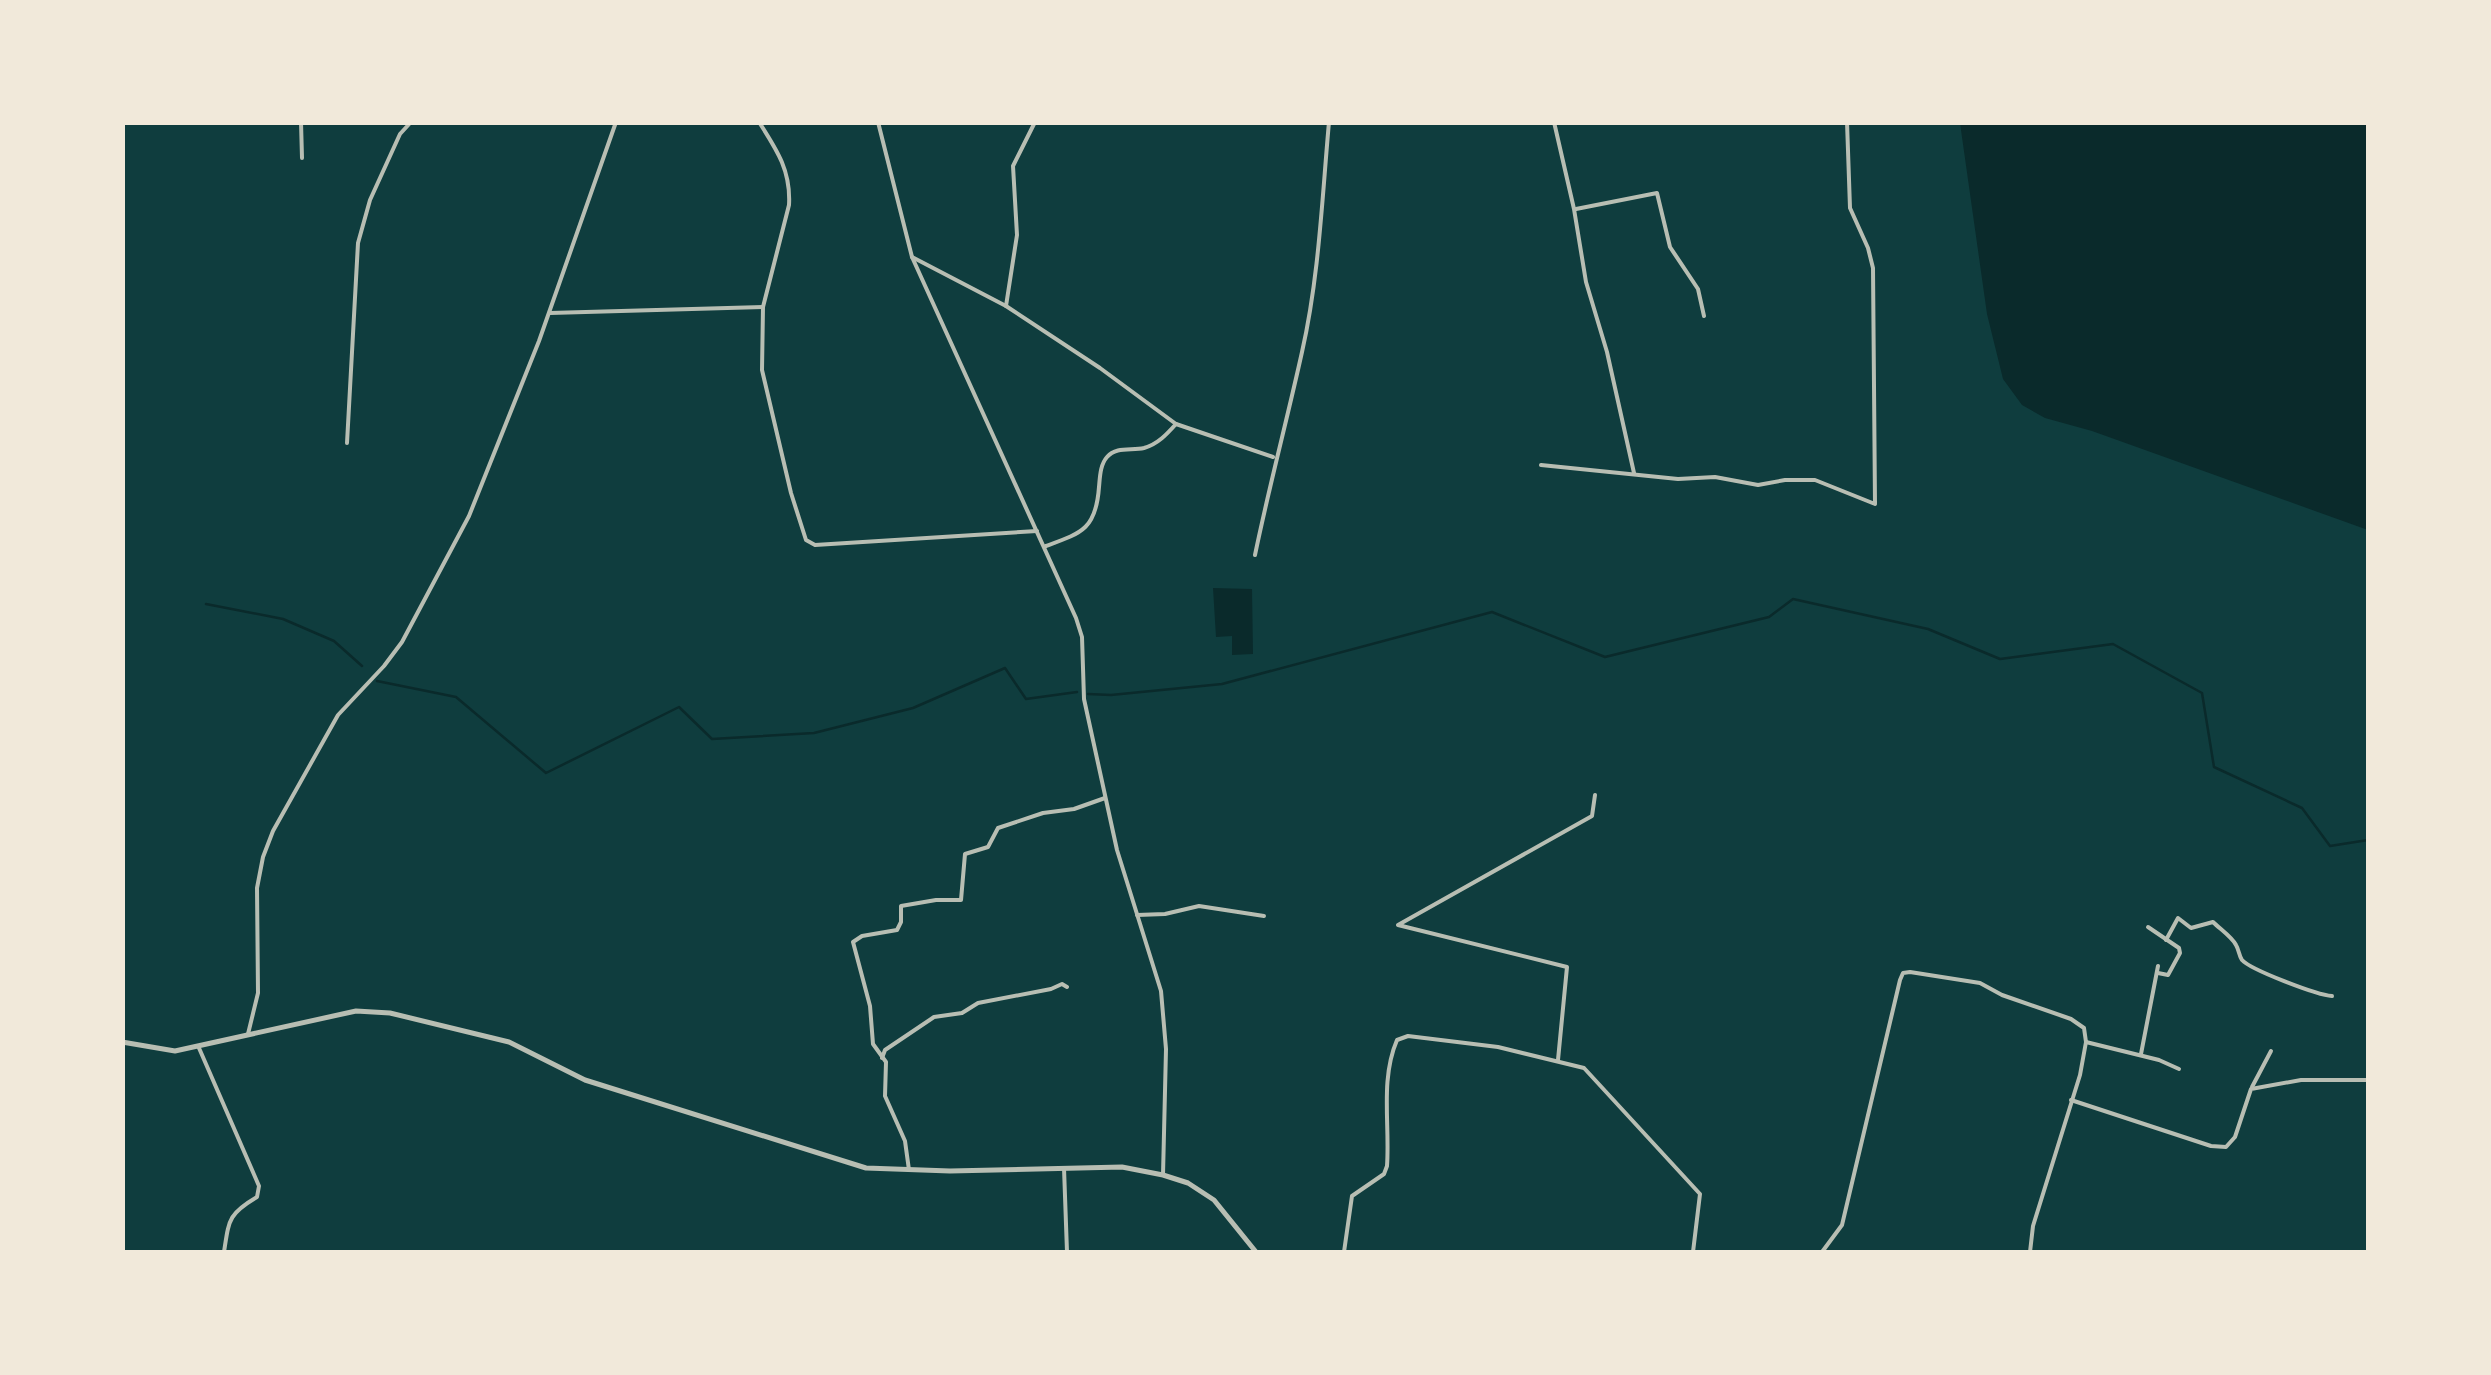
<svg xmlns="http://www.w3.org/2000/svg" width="2491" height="1375" viewBox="0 0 2491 1375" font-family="'Alegreya Sans',sans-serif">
<rect width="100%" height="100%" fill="#0f3d3e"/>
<g fill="#0a2a2b">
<path d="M1960,123H2368V530L2092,431L2045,418L2022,405L2003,379L1987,314Z"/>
<path d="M1213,588L1252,589L1253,654L1232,655V636L1216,637Z"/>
</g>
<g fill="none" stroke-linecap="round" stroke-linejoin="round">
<g stroke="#0a2a2b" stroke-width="2.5">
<path d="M206,604L283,619L334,641L362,666"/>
<path d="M377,681L456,697L546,773L679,707L712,739L814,733L913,708L1005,668L1026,699L1077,692"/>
<path d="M1088,694L1111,695L1222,684L1492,612L1605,657L1769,617L1793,599L1928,629L2000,659L2113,644L2202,693L2214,767L2302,808L2330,846L2368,840"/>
</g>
<g stroke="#b8beb3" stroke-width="4">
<path d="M301,122L302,158"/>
<path d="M759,122C777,150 791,171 789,205L763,307L762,370L791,493L806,540L815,545L1037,531"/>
<path d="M878,122L912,257L1076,618L1082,637L1084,699L1117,850L1161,991L1166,1049L1163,1175"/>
<path d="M1554,122L1574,209L1586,282L1607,352L1634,473"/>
<path d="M1576,209L1657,193L1670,247L1698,289L1704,316"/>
<path d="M912,257L1006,306L1100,368L1176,424L1273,457"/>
<path d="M1006,306L1017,235L1013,166L1035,122"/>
<path d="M550,313L763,307"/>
<path d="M347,443L358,243L370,200L400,134L411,122"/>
<path d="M1541,465L1678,479L1715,477L1758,485L1785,480H1815L1875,504L1873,268L1868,248L1850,208L1847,122"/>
<path d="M1046,546C1082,533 1096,529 1099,487C1100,477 1100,465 1107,457C1116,446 1132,451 1144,448C1158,444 1167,434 1176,424"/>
<path d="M1255,555C1269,487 1287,420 1302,352C1319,277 1322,199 1329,122"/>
<path d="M1137,915L1165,914L1199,906L1264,916"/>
<path d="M2148,927L2179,948L2180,953L2168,975L2158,973"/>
<path d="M2166,940L2178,918L2191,928L2213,922C2220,929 2232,937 2236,945C2239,950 2239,956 2242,960C2251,970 2317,995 2332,996"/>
<path d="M248,1034L258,993L257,888L263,857L273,831L338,715L384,666L402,642L469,516L539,341L616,122"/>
<path d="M2086,1042L2159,1060L2179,1069"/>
<path d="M199,1048L259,1186L257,1197C228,1214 229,1220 224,1252"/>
<path d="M2141,1054L2158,966"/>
<path d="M882,1058L885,1050L934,1017L962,1013L978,1003L1051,989L1062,984L1067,987"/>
<path d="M1558,1060L1567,967L1398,925L1592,816L1595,795"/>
<path d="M2252,1087L2271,1051"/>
<path d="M2071,1100L2211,1146L2226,1147L2235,1137L2251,1089L2301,1080H2368V1074"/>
<path d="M1064,1168L1067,1252"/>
<path d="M909,1170L905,1141L885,1096L886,1062L873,1044L870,1006L853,942L862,936L897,930L901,922V906L936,900H961L965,854L988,847L998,828L1043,813L1074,809L1105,798"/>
<path d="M1344,1252L1352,1196L1384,1174L1387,1166C1390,1124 1380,1080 1397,1040L1408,1036L1498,1047L1584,1068L1700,1194L1693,1252"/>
<path d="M1822,1252L1842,1225L1900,980L1903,973L1910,972L1980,983L2002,995L2071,1019L2084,1028L2086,1042L2080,1075L2033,1226L2030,1252"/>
</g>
<path stroke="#b8beb3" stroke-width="5" d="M122,1042L175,1051L356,1011L390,1013L509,1042L585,1080L866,1168L950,1171L1122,1167L1163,1175L1188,1183L1214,1200L1256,1252"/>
</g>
<rect width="2491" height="1375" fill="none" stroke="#f1e9da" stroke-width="250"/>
</svg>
